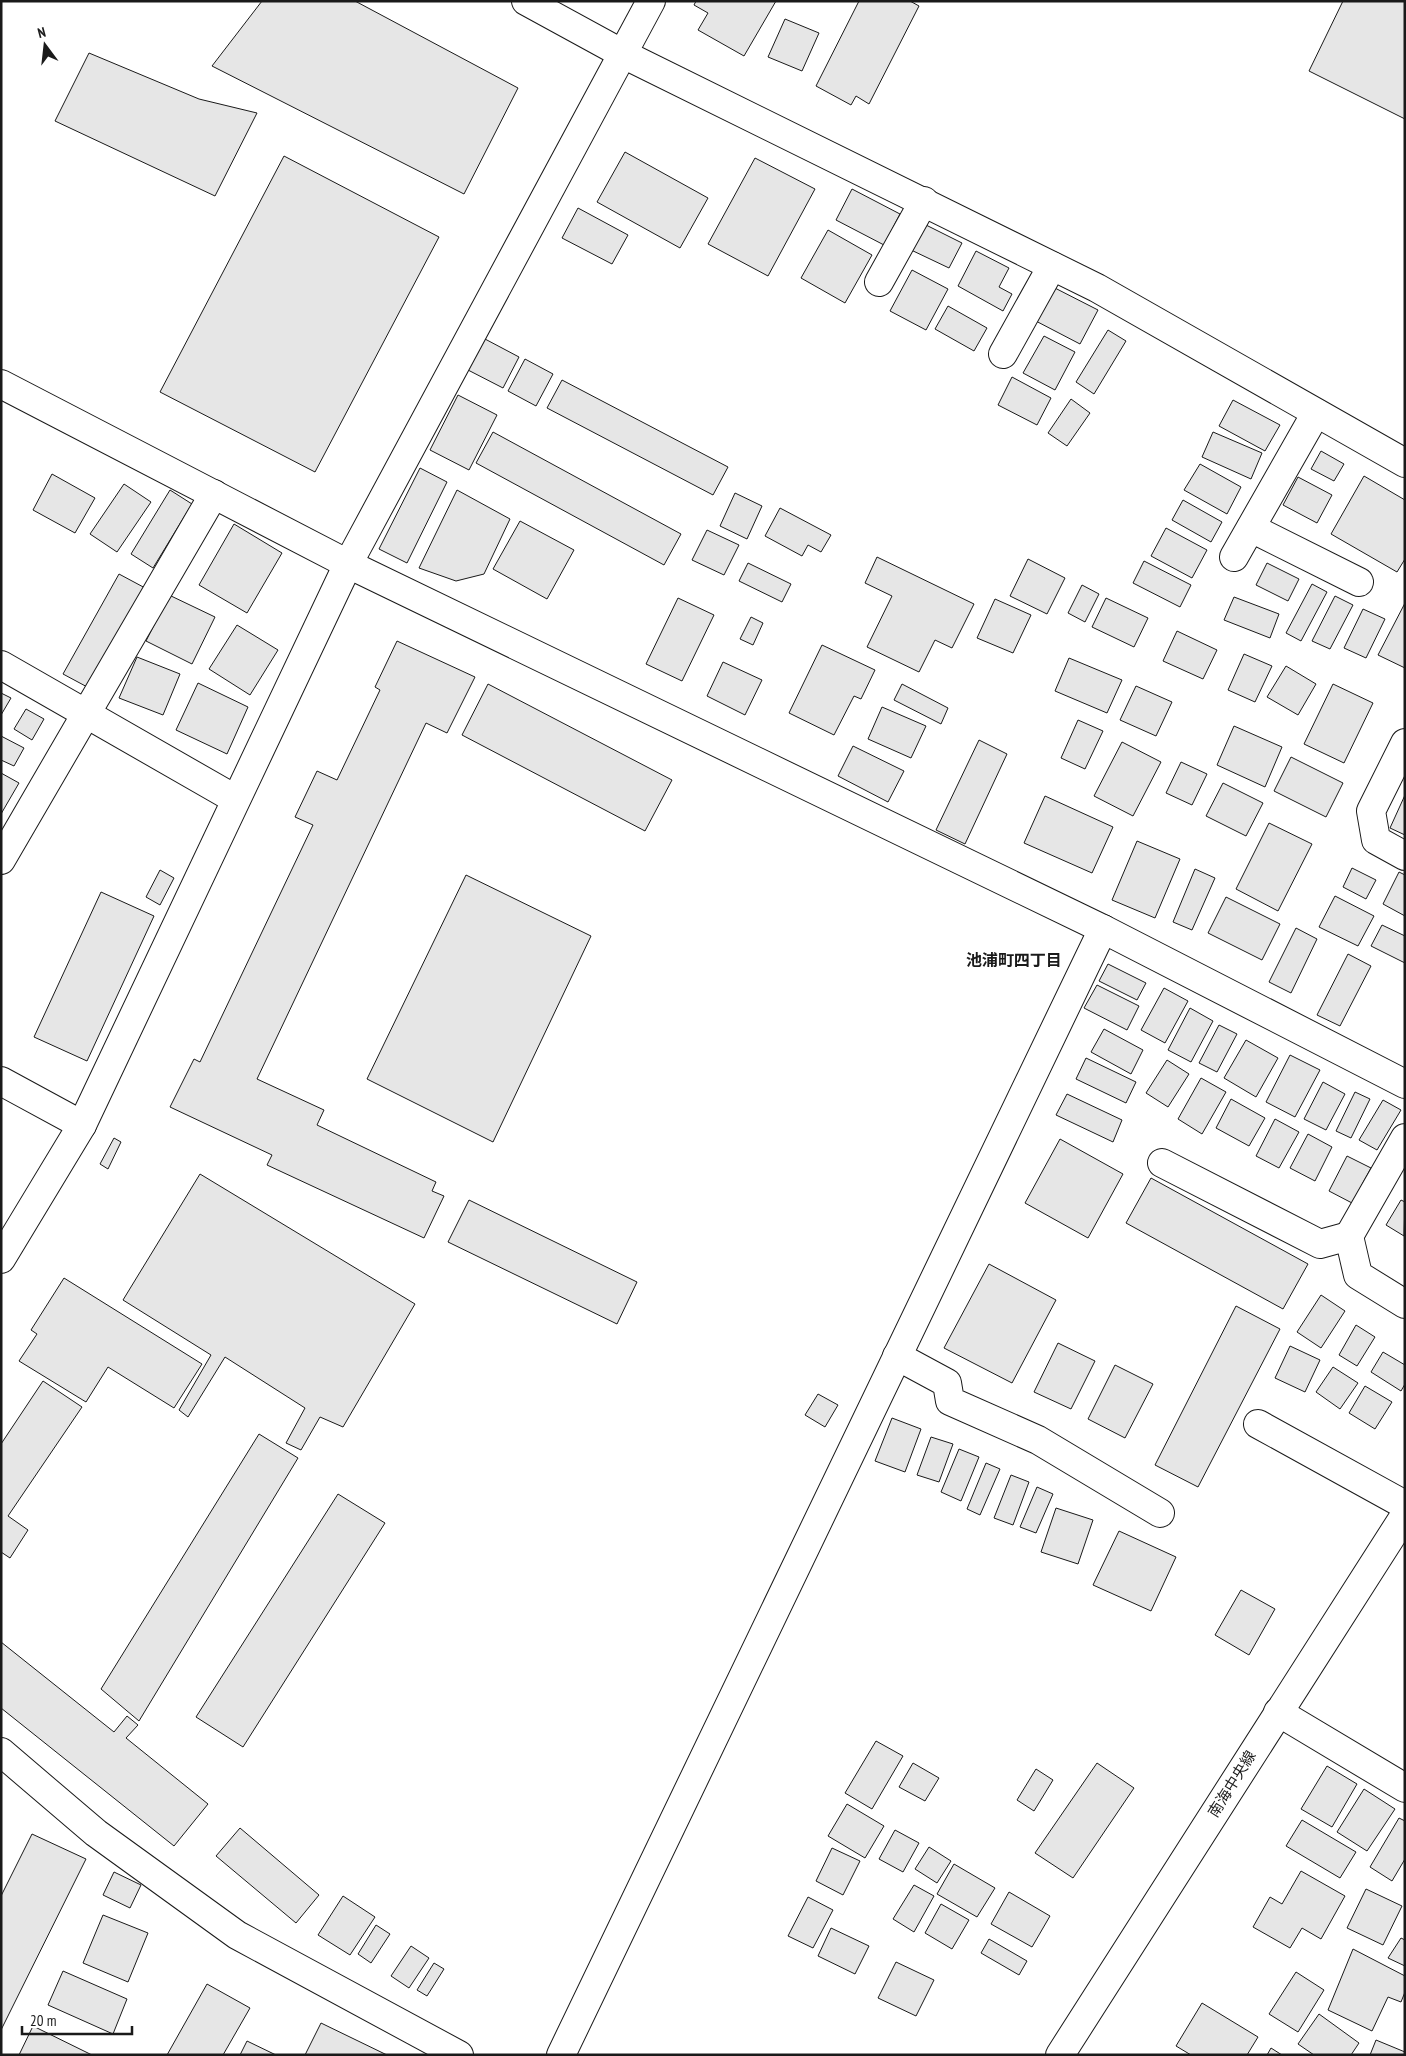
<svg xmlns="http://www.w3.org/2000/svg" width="1406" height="2056" viewBox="0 0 1406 2056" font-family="'PT Sans Narrow','Noto Sans JP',sans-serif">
<rect width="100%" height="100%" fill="#fff"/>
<g fill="#e6e6e6" stroke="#1a1a1a">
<path d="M262,1H355L518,88L464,194L212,66Z"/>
<path d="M696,1H776L744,56L698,30L708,13L694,5Z"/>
<path d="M859,1H910L919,6L869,104L856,96L851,105L816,86Z"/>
<path d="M1343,1H1405V119L1309,71Z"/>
<path d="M785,19L819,33L802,71L768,57Z"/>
<path d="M89,53L199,99L257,113L215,196L55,121Z"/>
<path d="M625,152L708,198L680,248L597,202Z"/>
<path d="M284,156L439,237L315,472L160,392Z"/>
<path d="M755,158L815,189L768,276L708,244Z"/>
<path d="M852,189L900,214L884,245L836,220Z"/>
<path d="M578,208L628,235L612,264L562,238Z"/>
<path d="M922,223L962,243L949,268L909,249Z"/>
<path d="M828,230L872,255L845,303L801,278Z"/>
<path d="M976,251L1009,268L999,287L1012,294L1003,311L958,286Z"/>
<path d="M912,270L948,289L926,330L890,311Z"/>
<path d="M1049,285L1098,310L1080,344L1032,319Z"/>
<path d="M948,306L987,328L974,351L935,329Z"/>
<path d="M1108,330L1126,341L1094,394L1076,382Z"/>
<path d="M1044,336L1075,352L1055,390L1023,373Z"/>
<path d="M485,339L519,357L503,388L468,370Z"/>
<path d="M525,359L553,374L536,406L508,391Z"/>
<path d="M1012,377L1051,398L1037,425L998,405Z"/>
<path d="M562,380L728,467L713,495L547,408Z"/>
<path d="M458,395L497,415L469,470L430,450Z"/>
<path d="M1071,399L1090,413L1067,446L1048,433Z"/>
<path d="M1233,400L1280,425L1265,451L1219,426Z"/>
<path d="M493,432L681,534L664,565L476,463Z"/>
<path d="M1213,432L1262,453L1251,479L1202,457Z"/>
<path d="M1321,451L1344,464L1334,481L1311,469Z"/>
<path d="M1200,464L1241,487L1227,514L1184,490Z"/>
<path d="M420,468L447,482L407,563L379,549Z"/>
<path d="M52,474L95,498L75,533L33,510Z"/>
<path d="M1364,476L1405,500V559L1397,572L1331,534Z"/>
<path d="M1298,477L1332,495L1317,523L1283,505Z"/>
<path d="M124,484L151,502L117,552L90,534Z"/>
<path d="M170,490L192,504L153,568L131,554Z"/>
<path d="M457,490L510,519L484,574L456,581L419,568Z"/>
<path d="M735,493L762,506L747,539L720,526Z"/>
<path d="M1183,500L1222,522L1211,542L1172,520Z"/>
<path d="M780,508L831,535L821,552L808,545L802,556L765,536Z"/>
<path d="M520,521L574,550L547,599L493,569Z"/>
<path d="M234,524L282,553L247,613L199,585Z"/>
<path d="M1166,528L1207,550L1192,578L1151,556Z"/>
<path d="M707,530L739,545L724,575L692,560Z"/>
<path d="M877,557L974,604L952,648L935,640L919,672L867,647L892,596L865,583Z"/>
<path d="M1028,559L1065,578L1047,614L1010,596Z"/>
<path d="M1144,561L1191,585L1180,607L1133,583Z"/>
<path d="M748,563L791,584L782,602L739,581Z"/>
<path d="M1267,563L1299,579L1288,601L1256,585Z"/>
<path d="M119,574L147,589L91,689L63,674Z"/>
<path d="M1312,584L1327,592L1301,641L1286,633Z"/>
<path d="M1082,585L1099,594L1085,622L1068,613Z"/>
<path d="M169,595L215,617L192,664L146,641Z"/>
<path d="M1335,596L1353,605L1330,649L1312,641Z"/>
<path d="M1234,597L1279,614L1270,638L1224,620Z"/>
<path d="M678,598L714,615L682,681L646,664Z"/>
<path d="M1106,598L1148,618L1134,647L1092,627Z"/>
<path d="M995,599L1031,615L1013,653L977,638Z"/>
<path d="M1405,603V668L1378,655Z"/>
<path d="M1363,609L1385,619L1366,658L1344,648Z"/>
<path d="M751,617L763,623L753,645L740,639Z"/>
<path d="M237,625L278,650L250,695L209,669Z"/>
<path d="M1177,631L1217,650L1203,679L1163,661Z"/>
<path d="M397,641L475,677L447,733L426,723L257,1079L324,1110L317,1125L436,1182L432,1191L444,1196L424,1238L267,1165L272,1155L170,1107L194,1059L200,1062L313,825L295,817L317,771L337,780L380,690L375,687Z"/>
<path d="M822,645L875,670L861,699L854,696L834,735L789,713Z"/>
<path d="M1244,654L1272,666L1255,702L1228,690Z"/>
<path d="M137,657L180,674L163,715L119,698Z"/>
<path d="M1069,658L1122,680L1107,713L1055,691Z"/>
<path d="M723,662L762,680L745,715L707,696Z"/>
<path d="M1286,666L1316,684L1298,715L1267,697Z"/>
<path d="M198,683L248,707L227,754L176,730Z"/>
<path d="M488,684L672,780L645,831L462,735Z"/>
<path d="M902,684L948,708L941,724L894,700Z"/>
<path d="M1333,684L1373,703L1344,763L1304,744Z"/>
<path d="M1136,686L1172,702L1156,736L1120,720Z"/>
<path d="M1,693L11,698L1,715Z"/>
<path d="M882,707L926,726L911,758L868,739Z"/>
<path d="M26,709L44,719L32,740L14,729Z"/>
<path d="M1078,720L1103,731L1085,769L1061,758Z"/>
<path d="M1234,726L1282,747L1265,787L1217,765Z"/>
<path d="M1,736L24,748L14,766L1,760Z"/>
<path d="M979,740L1007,754L965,844L936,830Z"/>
<path d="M1122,742L1161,762L1133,816L1094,796Z"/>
<path d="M853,746L904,771L888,802L838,776Z"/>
<path d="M1291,757L1343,783L1326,817L1274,791Z"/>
<path d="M1181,762L1207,774L1192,805L1166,793Z"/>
<path d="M1,773L19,783L1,814Z"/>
<path d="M1223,783L1263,803L1246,836L1206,816Z"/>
<path d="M1405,795V835L1390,828Z"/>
<path d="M1045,796L1113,827L1092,873L1024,843Z"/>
<path d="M1269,823L1312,844L1278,911L1236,889Z"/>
<path d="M1137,841L1180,859L1155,918L1112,900Z"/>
<path d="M1352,868L1376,880L1366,899L1343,887Z"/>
<path d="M1195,869L1215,878L1192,930L1173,922Z"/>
<path d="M160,870L174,878L160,905L146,897Z"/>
<path d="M1399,872L1405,875V916L1383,904Z"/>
<path d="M466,875L591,936L493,1142L367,1079Z"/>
<path d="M101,892L154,916L87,1061L34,1037Z"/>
<path d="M1335,896L1374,916L1358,946L1319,927Z"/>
<path d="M1226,897L1280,924L1262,960L1208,933Z"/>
<path d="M1382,925L1405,936V963L1371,946Z"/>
<path d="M1296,928L1317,939L1291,993L1269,982Z"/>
<path d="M1348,954L1371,966L1340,1026L1317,1015Z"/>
<path d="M1108,964L1146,983L1137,1000L1099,981Z"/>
<path d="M1097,985L1139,1006L1127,1030L1084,1008Z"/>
<path d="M1164,988L1188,1001L1165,1043L1141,1030Z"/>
<path d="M1190,1008L1213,1021L1191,1062L1168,1050Z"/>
<path d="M1219,1025L1237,1034L1217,1072L1199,1063Z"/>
<path d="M1104,1029L1143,1050L1131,1074L1091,1052Z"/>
<path d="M1246,1040L1278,1058L1256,1097L1224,1078Z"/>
<path d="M1290,1055L1320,1070L1295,1117L1266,1102Z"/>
<path d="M1086,1058L1136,1082L1126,1103L1076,1079Z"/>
<path d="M1167,1060L1189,1074L1168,1107L1146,1093Z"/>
<path d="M1201,1078L1226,1092L1202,1134L1178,1119Z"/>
<path d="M1323,1082L1345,1094L1326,1130L1304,1119Z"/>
<path d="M1355,1092L1370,1099L1351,1138L1336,1131Z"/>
<path d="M1067,1094L1122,1120L1113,1142L1056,1115Z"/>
<path d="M1231,1099L1265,1118L1249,1146L1216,1128Z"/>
<path d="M1383,1100L1401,1110L1377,1150L1359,1140Z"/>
<path d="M1275,1119L1299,1132L1279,1168L1256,1156Z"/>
<path d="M1308,1134L1332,1147L1315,1181L1290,1168Z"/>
<path d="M114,1138L121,1142L108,1169L100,1164Z"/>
<path d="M1060,1139L1123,1174L1088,1238L1025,1203Z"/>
<path d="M1347,1156L1371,1168L1352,1203L1329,1191Z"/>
<path d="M200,1174L415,1304L343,1427L320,1417L301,1450L286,1443L305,1408L225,1357L188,1417L179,1410L211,1355L123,1300Z"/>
<path d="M1151,1178L1308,1264L1283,1309L1126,1223Z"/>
<path d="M469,1200L637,1282L617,1324L448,1242Z"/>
<path d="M1401,1200L1405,1202L1404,1236L1386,1225Z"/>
<path d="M989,1264L1056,1300L1012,1383L944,1348Z"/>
<path d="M64,1278L202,1364L174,1408L108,1367L86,1402L19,1361L37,1334L31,1330Z"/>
<path d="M1321,1295L1345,1311L1321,1348L1297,1332Z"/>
<path d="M1236,1306L1280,1329L1198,1487L1155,1465Z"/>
<path d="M1356,1325L1375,1337L1357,1366L1339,1355Z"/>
<path d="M1058,1343L1095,1361L1071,1409L1034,1392Z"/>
<path d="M1290,1346L1320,1360L1305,1392L1275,1378Z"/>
<path d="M1383,1352L1405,1365V1384L1401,1391L1371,1372Z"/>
<path d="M1115,1365L1153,1384L1125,1438L1088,1419Z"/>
<path d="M1333,1367L1358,1383L1340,1409L1316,1392Z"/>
<path d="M43,1381L82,1407L8,1516L28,1530L10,1558L1,1552V1444Z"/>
<path d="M1365,1386L1392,1402L1375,1429L1349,1413Z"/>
<path d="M818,1394L838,1405L825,1427L805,1415Z"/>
<path d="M892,1418L921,1429L905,1472L875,1461Z"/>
<path d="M259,1434L298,1458L139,1721L101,1689Z"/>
<path d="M931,1437L953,1444L939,1482L917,1475Z"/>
<path d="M959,1449L979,1457L961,1501L941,1492Z"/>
<path d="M986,1463L1000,1469L980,1515L967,1509Z"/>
<path d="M1011,1475L1029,1482L1013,1525L994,1518Z"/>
<path d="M1037,1487L1053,1494L1036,1533L1020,1527Z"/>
<path d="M338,1494L385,1523L243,1747L196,1717Z"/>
<path d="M1056,1508L1093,1520L1078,1564L1041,1552Z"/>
<path d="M1119,1531L1176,1557L1151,1611L1093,1585Z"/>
<path d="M1241,1590L1275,1609L1249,1655L1215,1635Z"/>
<path d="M1,1642L114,1732L127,1716L138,1725L126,1738L208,1804L174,1846L1,1708Z"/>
<path d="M876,1741L903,1756L872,1809L845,1793Z"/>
<path d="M913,1763L939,1778L925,1801L899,1787Z"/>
<path d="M1097,1763L1134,1788L1073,1878L1035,1853Z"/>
<path d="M1327,1766L1357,1784L1332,1827L1301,1809Z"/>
<path d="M1036,1769L1053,1780L1034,1811L1017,1800Z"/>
<path d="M1364,1789L1395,1809L1367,1851L1337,1832Z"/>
<path d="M847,1804L884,1826L865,1858L828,1836Z"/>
<path d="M1399,1818L1405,1821V1859L1392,1881L1370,1867Z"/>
<path d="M1302,1820L1356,1852L1340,1878L1286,1846Z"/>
<path d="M240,1828L319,1895L296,1923L216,1856Z"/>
<path d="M895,1830L919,1843L903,1872L879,1859Z"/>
<path d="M32,1834L86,1859L1,2030V1896Z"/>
<path d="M929,1847L951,1861L937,1883L915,1869Z"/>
<path d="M832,1848L860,1861L843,1895L816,1881Z"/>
<path d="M954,1864L995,1888L977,1917L937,1894Z"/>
<path d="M1301,1871L1345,1896L1321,1939L1302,1928L1290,1948L1253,1927L1270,1897L1282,1904Z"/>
<path d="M114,1872L141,1885L130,1908L103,1895Z"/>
<path d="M914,1885L934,1896L914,1932L893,1919Z"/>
<path d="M1366,1889L1402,1906L1383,1945L1347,1928Z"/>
<path d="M1009,1892L1050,1916L1032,1947L991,1924Z"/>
<path d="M343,1896L375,1917L350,1955L318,1935Z"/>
<path d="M808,1897L833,1910L813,1948L788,1936Z"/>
<path d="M941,1904L969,1920L952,1949L925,1933Z"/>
<path d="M103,1915L148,1933L128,1982L83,1963Z"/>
<path d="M376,1925L390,1934L371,1963L358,1954Z"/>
<path d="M831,1928L869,1946L855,1974L818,1956Z"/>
<path d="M1401,1938L1405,1940V1966L1388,1958Z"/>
<path d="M989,1939L1027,1961L1019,1975L981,1953Z"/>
<path d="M411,1946L429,1958L409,1988L391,1976Z"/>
<path d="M1353,1949L1405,1976V1992L1401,2002L1388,1997L1372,2031L1328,2010Z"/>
<path d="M896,1962L934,1980L916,2016L878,1998Z"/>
<path d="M434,1963L444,1969L427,1996L417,1990Z"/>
<path d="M63,1971L127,1999L113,2034L48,2005Z"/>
<path d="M1296,1972L1324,1990L1298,2032L1269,2014Z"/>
<path d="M207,1984L250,2008L223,2055H167Z"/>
<path d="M1202,2003L1258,2037L1247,2055H1191L1176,2046Z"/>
<path d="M1319,2014L1359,2043L1351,2055H1314L1298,2044Z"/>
<path d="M321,2023L387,2055H305Z"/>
<path d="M33,2026L92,2055H19Z"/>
<path d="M1376,2040L1405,2052V2055H1370Z"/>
<path d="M247,2041L276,2055H240Z"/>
<path d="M1271,2048L1282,2055H1267Z"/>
</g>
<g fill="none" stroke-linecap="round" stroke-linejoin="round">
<defs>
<g id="minor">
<path d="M526,1L623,54L1097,288L1405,463"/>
<path d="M879,282L924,201"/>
<path d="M1003,354L1052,266"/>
<path d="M1,384L348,564L1103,929L1405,1084"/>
<path d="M1251,528L1359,582"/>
<path d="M1234,557L1316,413"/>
<path d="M1,665L235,799"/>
<path d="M1405,743L1371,811L1376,840L1405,856"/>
<path d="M1,860L214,494"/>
<path d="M1,1081L82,1125"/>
<path d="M1162,1163L1320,1244L1349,1236L1358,1275L1405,1304"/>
<path d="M1349,1236L1405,1138"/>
<path d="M1,1259L82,1125L348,564L651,1"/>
<path d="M897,1356L947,1383L950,1401L1038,1440L1160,1513"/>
<path d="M1258,1424L1405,1505"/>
<path d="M1278,1712L1405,1788"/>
<path d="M1,1752L96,1833L237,1935L459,2055"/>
<path d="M561,2055L1103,929"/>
</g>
<path id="tertiary" d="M1060,2055L1405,1515"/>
</defs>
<use href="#minor" stroke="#1a1a1a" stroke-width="30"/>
<use href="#tertiary" stroke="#1a1a1a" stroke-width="30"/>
<use href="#minor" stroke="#fff" stroke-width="28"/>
<use href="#tertiary" stroke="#fff" stroke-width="28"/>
</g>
<g text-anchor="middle" stroke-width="4" stroke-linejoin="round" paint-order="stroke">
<g font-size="15" fill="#1a1a1a" stroke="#fff">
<text transform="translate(1232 1784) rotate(-58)" y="5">南海中央線</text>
</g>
<g font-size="16" font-weight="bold" fill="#1a1a1a" stroke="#fff">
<text x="1014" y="966">池浦町四丁目</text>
</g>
</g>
<rect width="1406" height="2056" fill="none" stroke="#1a1a1a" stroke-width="5"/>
<g transform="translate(45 45) rotate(345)" stroke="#ffffff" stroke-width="4" paint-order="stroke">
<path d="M0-4L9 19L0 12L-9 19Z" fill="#1a1a1a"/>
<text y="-8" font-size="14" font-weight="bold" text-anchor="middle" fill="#1a1a1a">N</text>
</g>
<path d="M22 2026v8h110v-8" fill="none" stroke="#1a1a1a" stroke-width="2.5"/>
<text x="30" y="2026" font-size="15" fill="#1a1a1a" stroke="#ffffff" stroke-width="4" paint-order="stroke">20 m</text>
</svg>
